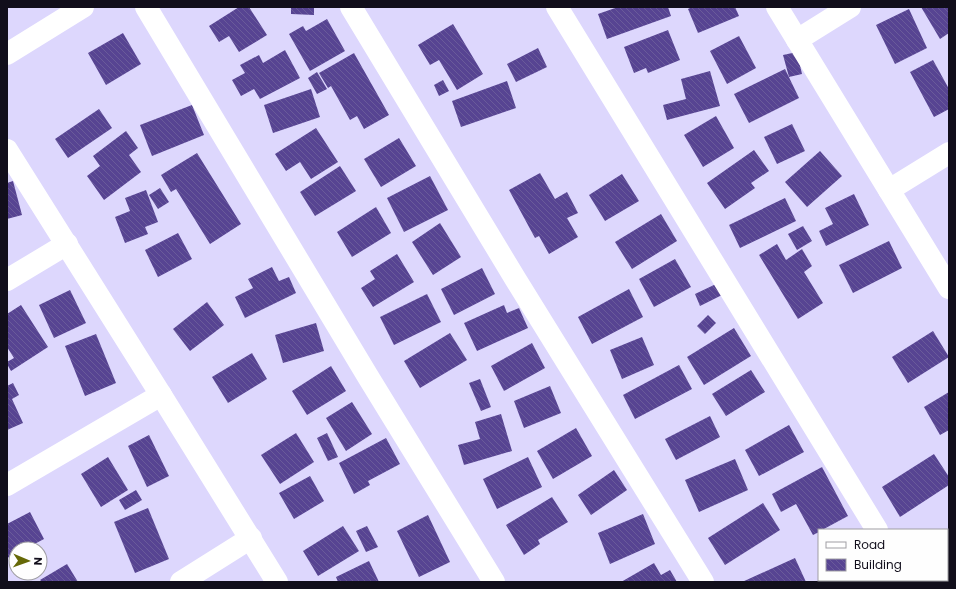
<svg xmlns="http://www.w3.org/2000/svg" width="956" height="589" viewBox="0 0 956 589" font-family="Poppins,sans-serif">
<defs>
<pattern id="building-back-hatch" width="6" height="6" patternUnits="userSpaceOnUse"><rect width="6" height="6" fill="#574492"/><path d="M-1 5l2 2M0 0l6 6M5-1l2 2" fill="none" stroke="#6a5b9a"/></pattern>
</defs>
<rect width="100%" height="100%" fill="#ddd7fd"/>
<g fill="url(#building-back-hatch)">
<path d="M239,7H249L267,35L239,52L229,36L219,42L209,26Z"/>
<path d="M291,7H314V15L291,14Z"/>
<path d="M618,7H668L671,16L607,39L598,14Z"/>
<path d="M692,7H735L739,16L698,33L688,9Z"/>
<path d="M921,7H949V33L940,39Z"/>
<path d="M909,9L927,48L895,64L876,25Z"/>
<path d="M327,19L345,51L310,71L289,34L303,26L306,31Z"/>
<path d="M453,24L483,74L457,90L439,60L430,65L418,45Z"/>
<path d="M668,30L680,60L648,73L646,68L634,73L624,47Z"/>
<path d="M123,33L141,64L106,85L88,53Z"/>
<path d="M739,36L756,68L727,84L710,51Z"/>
<path d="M538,48L547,67L516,82L507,64Z"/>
<path d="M285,50L300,78L260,99L254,89L241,96L232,80L245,73L240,65L259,55L263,63Z"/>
<path d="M797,52L802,74L789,77L783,55Z"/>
<path d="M354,53L389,115L364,129L357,116L350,120L331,86L328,88L319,73Z"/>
<path d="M933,60L949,89V109L934,117L910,72Z"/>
<path d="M785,69L799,98L749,123L734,94Z"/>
<path d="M710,71L720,106L667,120L663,105L686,99L681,79Z"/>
<path d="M317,72L327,89L317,94L308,78Z"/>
<path d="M443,80L449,91L439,96L434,85Z"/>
<path d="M507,81L516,108L461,127L452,101Z"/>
<path d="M311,89L320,117L273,133L264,105Z"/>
<path d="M192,105L204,135L152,156L140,125Z"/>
<path d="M99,109L112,128L68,158L55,139Z"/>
<path d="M716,116L734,148L703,167L684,135Z"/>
<path d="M792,124L805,151L777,164L764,137Z"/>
<path d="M316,128L338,162L311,179L300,162L286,171L275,154Z"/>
<path d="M126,131L138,148L129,155L141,172L104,200L87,176L100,166L93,156Z"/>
<path d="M399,138L416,166L381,187L364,159Z"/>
<path d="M754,150L769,171L751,183L755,188L725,209L707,183Z"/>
<path d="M820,151L842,176L807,207L785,182Z"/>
<path d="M197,153L241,224L210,244L176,189L171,192L161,175Z"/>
<path d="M340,166L356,191L315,216L300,192Z"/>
<path d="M540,173L555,199L567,192L578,213L567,218L578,237L549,254L539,236L535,238L509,190Z"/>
<path d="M622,174L639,201L605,221L589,195Z"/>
<path d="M430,176L448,210L404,232L387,198Z"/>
<path d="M13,181L22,215L7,219V183Z"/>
<path d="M160,188L169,202L158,209L149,195Z"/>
<path d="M146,190L158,222L145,227L148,234L125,243L115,217L130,211L125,198Z"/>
<path d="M854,194L869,225L826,246L819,231L833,224L825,208Z"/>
<path d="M785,198L796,221L740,248L729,225Z"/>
<path d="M376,207L391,233L352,257L337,232Z"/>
<path d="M661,214L677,241L632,269L615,242Z"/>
<path d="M440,223L461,257L433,275L412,242Z"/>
<path d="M803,226L812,241L797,250L788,234Z"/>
<path d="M178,233L192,259L158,277L145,250Z"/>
<path d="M889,241L902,268L853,293L839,265Z"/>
<path d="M777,244L786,260L802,249L812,266L804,272L823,303L798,319L759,255Z"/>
<path d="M397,254L414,282L373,307L361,288L375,279L370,271Z"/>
<path d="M675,259L691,287L654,307L639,279Z"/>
<path d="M272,267L279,281L289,277L296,293L245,318L235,297L253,288L248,279Z"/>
<path d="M482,268L495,294L454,315L441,289Z"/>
<path d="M716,284L722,295L700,306L695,294Z"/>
<path d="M629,289L643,317L592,344L578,317Z"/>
<path d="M70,290L86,323L54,338L39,305Z"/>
<path d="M427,294L441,322L394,345L380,317Z"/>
<path d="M207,302L224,325L190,351L173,329Z"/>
<path d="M21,305L48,347L11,371L7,364V362L14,358L7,347V314Z"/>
<path d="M504,305L507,313L519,308L528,328L477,351L464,323Z"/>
<path d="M708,315L716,323L705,334L697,326Z"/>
<path d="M316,323L324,351L283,363L275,335Z"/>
<path d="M734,328L751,356L704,385L687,357Z"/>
<path d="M933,331L949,357L908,383L892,357Z"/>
<path d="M450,333L467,360L420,388L404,361Z"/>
<path d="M96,334L116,383L85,396L65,346Z"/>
<path d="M642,337L654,365L622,379L610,350Z"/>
<path d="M532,343L545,368L504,391L491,366Z"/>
<path d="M252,353L267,379L228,403L212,377Z"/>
<path d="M679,365L692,389L635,419L623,395Z"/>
<path d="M331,366L346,391L307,415L292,391Z"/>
<path d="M751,370L765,392L726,416L712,394Z"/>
<path d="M480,379L491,407L481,411L469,383Z"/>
<path d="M13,383L19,395L12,399L23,423L7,430V386Z"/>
<path d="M550,386L561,413L524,428L514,401Z"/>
<path d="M949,392V430L940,435L924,407Z"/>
<path d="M352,402L372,434L346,451L326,418Z"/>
<path d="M501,414L512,451L464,465L458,445L480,439L475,422Z"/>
<path d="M710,416L720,437L676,460L665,439Z"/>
<path d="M789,425L804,452L759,476L745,450Z"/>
<path d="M576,428L592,456L553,479L537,451Z"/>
<path d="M296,433L314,462L280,484L261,455Z"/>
<path d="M327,433L338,457L328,461L317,438Z"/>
<path d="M149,435L169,476L147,487L128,446Z"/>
<path d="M386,438L400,464L368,481L370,485L354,494L339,463Z"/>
<path d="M934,454L949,477V485L900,517L882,487Z"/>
<path d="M108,457L128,490L101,507L81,474Z"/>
<path d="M528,457L542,487L497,509L483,479Z"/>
<path d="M735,459L748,490L699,512L685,480Z"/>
<path d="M822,467L848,516L822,530H819V532L813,535L796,504L781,512L772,494Z"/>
<path d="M614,470L627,490L591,515L578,495Z"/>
<path d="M310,476L324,501L294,519L279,493Z"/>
<path d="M136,490L142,500L125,510L119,500Z"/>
<path d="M552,497L568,522L538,540L540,544L524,555L506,525Z"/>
<path d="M763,503L780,530L725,565L708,538Z"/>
<path d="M148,508L169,559L135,573L114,522Z"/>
<path d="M30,512L44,539L25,549H16V554L7,558V524Z"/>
<path d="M643,514L655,544L610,564L598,533Z"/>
<path d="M428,515L450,562L419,577L397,531Z"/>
<path d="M343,526L359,551L318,576L303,551Z"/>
<path d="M367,526L378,547L366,552L356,531Z"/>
<path d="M795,558L806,582H742Z"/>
<path d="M369,561L379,582H338L336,577Z"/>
<path d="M654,563L661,575L670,570L677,582H621Z"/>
<path d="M67,564L78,582H42L40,580Z"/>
</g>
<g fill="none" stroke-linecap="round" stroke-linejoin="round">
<g stroke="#fff" stroke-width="22">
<path d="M146,7L367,375L494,582"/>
<path d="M351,7L516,280L703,582"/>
<path d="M557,7L877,530"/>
<path d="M777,7L949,288"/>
<path d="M797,40L850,7"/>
<path d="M7,54L83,7"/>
<path d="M7,150L161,395L277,582"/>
<path d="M889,190L949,153"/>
<path d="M7,280L67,244"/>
<path d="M7,485L161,395"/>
<path d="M947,551L949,550"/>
<path d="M181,582L251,538"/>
<path d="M890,582L893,580"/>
</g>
</g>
<rect width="956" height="589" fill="none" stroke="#110e1b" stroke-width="16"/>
<rect x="818" y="529" width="130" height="52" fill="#fefefe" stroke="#9f9ea3"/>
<rect x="826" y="542" width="20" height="6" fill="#ffffff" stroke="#9f9ea3"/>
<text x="854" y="549" font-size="12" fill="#110e1b">Road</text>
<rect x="826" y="559" width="20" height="12" fill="url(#building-back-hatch)" stroke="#9f9ea3"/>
<text x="854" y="569" font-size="12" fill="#110e1b">Building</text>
<g transform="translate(28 561) rotate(92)"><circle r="19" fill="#fefefe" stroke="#9f9ea3"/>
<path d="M0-3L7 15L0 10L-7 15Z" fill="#656806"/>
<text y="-6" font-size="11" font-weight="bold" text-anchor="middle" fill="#110e1b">N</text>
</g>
</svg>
